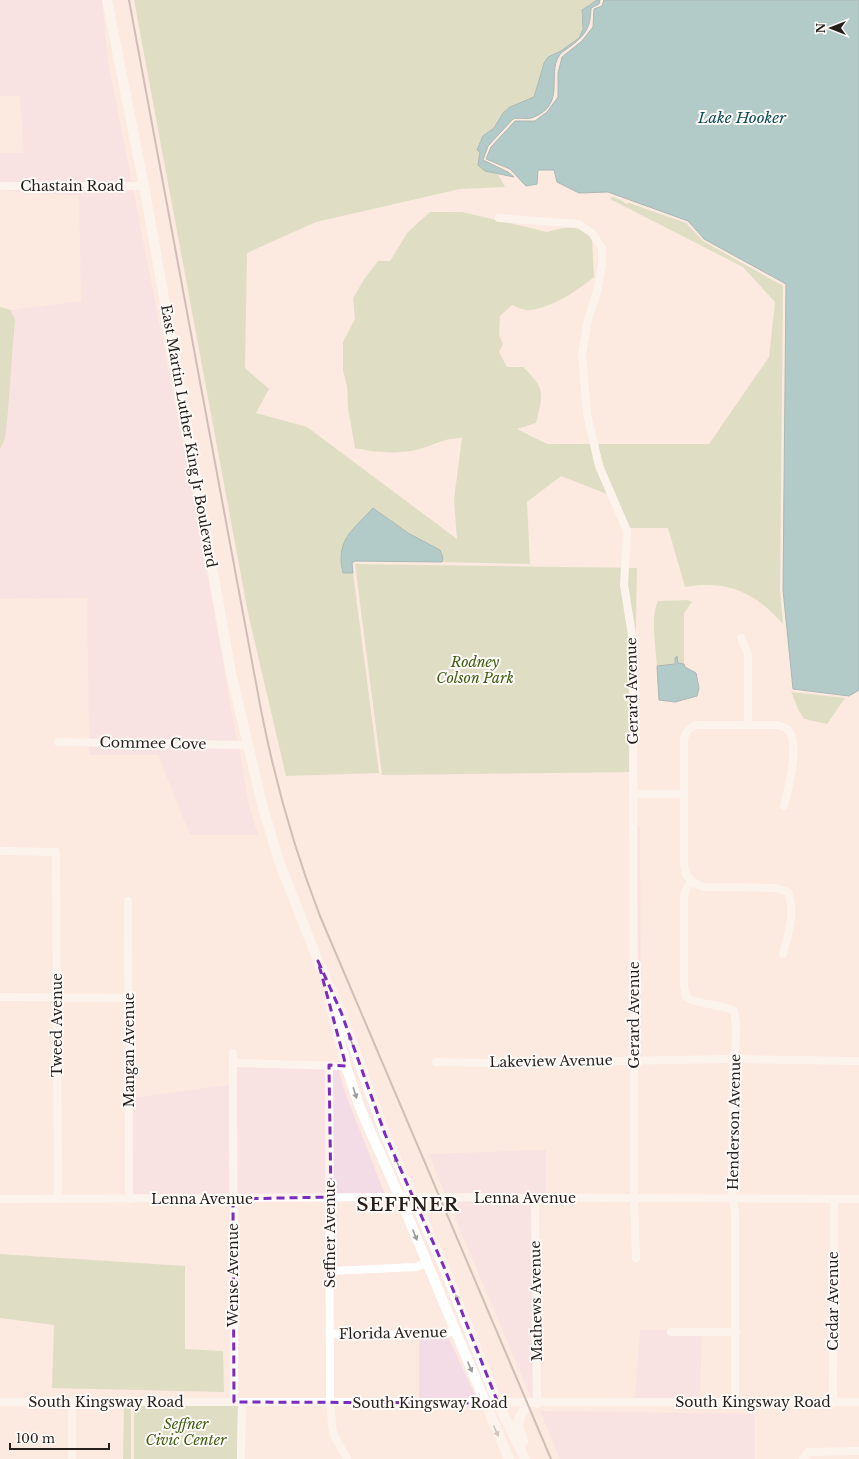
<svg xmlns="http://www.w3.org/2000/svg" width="859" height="1459" viewBox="0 0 859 1459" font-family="'Libre Baskerville',serif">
<rect width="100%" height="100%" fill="#fce9df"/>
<g fill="#f4dce6">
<path d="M0,0H102L108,61L132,183H0V153H24L20,96H0Z"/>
<path d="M133,189L195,506L237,741L89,739L87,598L0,599V449L5,439L8,412L14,342L15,320L11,310L81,301L79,196L0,190Z"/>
<path d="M89,746L239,748L249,806L258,835H190L158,755H89Z"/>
<path d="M637,827H640L641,1056H638Z"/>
<path d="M237,1067L325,1068L327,1194L237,1195Z"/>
<path d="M333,1068L339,1069L343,1087L385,1195L334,1194Z"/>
<path d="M230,1076L229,1195H132V1098L229,1085Z"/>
<path d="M546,1150L545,1195L445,1194L429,1154Z"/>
<path d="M448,1201L532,1202L533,1400H532Z"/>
<path d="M640,1330H667L668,1335H702L700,1399L635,1398Z"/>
<path d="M448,1337L477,1399H419V1338Z"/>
<path d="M540,1411L755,1414V1459H560Z"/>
</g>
<g fill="#bcd1a5">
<path d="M134,0H597L588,5L581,14C585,33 579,42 561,51C557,54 551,54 547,58C541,66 537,87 534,97L510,107L503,113L480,152L485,171L498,174L505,187L460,189L316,222L247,253L245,368L269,389L256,413L307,427L457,539L454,499L462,438C447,438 440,442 426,447C404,455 378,453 355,448L348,408L347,386L343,370V342L355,319L353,298L365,278L378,261H390L408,232L430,212H462L547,232C564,227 581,223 592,240L594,277C578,290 552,308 530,310C525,311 517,307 512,305L500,316L499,335L503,344L499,352L507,367H523C546,389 543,393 536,423L517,429L547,444H590L607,494L561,476L527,502L530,564L442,562L443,558L440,550L408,533L374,508L346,538L343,573H353L379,773L286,776L248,613Z"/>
<path d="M613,197L623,201L626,204L629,203L686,223L703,241L783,286L780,590L783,624C755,592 727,580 685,587L668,528H630L603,465L598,444H709L769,357L775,302L743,267L610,199Z"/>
<path d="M0,307L11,310L15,320L8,412L5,439L0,449Z"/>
<path d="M355,564L637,568L635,678L636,772L382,775Z"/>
<path d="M688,600L692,602L684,613V664L678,663L677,656L675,664L657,666C656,649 650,616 658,601Z"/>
<path d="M791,691L792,692L845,698L827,724L804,719L798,709Z"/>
<path d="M0,1254L185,1266V1349L223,1351L224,1392L52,1388L54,1325L0,1318Z"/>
<path d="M124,1405H131V1459H123Z"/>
<path d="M134,1406H238L237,1459H134Z"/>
</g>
<g fill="#5aa4ad" stroke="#4a7c81">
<path d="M597,0H600L599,4L591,8C590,28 587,33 571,46C567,49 561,52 559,56C547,75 566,104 534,117C528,120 519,117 513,119L488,146L483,160L508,172L514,177L485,171L478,165L480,152L477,150L483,136L494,128L503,113L510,107L534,97L544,63L548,57L561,51L579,38L583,29L582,10Z"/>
<path d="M604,0H859V690L849,696L793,689L783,590L786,284L704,239L688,221L608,192L579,193L557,182L554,170H538L537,184L526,186L510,169L486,159L491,147L515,121H535L547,112L558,97V73L562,57L582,41L593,27L594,9L602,6Z"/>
<path d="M373,508L408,533L440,550L443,558L442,562L355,561L352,563L353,573H343C335,540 353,530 373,508Z"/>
<path d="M677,656L678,663L684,664L685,667L696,673L699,688L697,696L675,702L659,700L657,666L675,664V658Z"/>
</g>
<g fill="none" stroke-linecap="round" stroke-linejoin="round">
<g stroke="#fff" stroke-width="8">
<path d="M0,186H144"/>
<path d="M499,218L579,224L592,233L602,248V264L598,288L588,320L582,354L587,414L599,466L627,531L624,585L633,641L634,1199L636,1258"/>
<path d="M741,638L748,654V725"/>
<path d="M58,742L248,745"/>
<path d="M633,794H684"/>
<path d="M0,851L56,852L58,1199"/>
<path d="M692,882L687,887L684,896V986L686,997C701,1007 719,1002 734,1011C737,1025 737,1045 733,1059L732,1191L735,1212V1402"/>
<path d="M128,901L129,1199"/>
<path d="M783,954C788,934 796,913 788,892L776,888L704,887L692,882L686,874L684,865V738L688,730L695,725H777C780,726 783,727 786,728C802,740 788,790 784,806"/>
<path d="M0,997L129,998"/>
<path d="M233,1053L234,1402"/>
<path d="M436,1062L493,1063L733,1059L859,1061"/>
<path d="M234,1063L346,1066"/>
<path d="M329,1065L330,1403L333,1433L347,1459"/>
<path d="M535,1198L537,1404"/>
<path d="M0,1199L413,1197L859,1199"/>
<path d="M331,1271L416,1267L426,1263"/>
<path d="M671,1332H736"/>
<path d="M330,1334H444L455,1331"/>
<path d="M0,1402C286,1401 573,1403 859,1402"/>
<path d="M72,1402V1459"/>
<path d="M833,1403L834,1199"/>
<path d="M241,1459L242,1402"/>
<path d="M803,1459L808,1452L859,1451"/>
</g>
<g stroke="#fff" stroke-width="10">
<path d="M107,0L144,186L231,673L263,808L279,861L318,961L341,1012L385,1134L444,1267L498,1403L525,1459"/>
<path d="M330,1002L346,1066L360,1108L400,1198L509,1459"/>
<path d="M523,1441C515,1421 517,1421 528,1404"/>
</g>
<path stroke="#998b85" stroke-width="2" d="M129,0L261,710C275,781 294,849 320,916L551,1459"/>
</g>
<defs><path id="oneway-solid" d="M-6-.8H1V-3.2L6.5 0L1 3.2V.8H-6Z"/></defs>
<g fill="#9d9a98">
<use href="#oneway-solid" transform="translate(351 1040) rotate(-109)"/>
<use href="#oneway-solid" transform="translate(355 1093) rotate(72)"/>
<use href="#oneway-solid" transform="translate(397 1162) rotate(-114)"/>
<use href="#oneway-solid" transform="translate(415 1235) rotate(68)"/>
<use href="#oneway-solid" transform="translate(458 1300) rotate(-113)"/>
<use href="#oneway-solid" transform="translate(470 1367) rotate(67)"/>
<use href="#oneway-solid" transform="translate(496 1431) rotate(66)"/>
</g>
<path d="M0 0H859V1459H0ZM318,961L341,1012L385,1134L444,1267L498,1403L234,1402L233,1199L331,1197L329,1065L346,1066Z" fill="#fce9df" fill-opacity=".55" fill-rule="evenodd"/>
<path fill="none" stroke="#7b2cbf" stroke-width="3" stroke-dasharray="8 5" stroke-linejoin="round" d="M318,961L341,1012L385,1134L444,1267L498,1403L234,1402L233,1199L331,1197L329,1065L346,1066Z"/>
<g text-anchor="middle" stroke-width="4" stroke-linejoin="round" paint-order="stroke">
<g font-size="14" fill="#251e1b" stroke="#fdfaf8">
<text x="72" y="191">Chastain Road</text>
<text transform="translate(189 436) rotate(80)" y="5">East Martin Luther King Jr Boulevard</text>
<text transform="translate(632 691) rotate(-91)" y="5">Gerard Avenue</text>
<text transform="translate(153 743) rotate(1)" y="5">Commee Cove</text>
<text transform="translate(634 1015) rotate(-90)" y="5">Gerard Avenue</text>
<text transform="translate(57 1025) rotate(-90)" y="5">Tweed Avenue</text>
<text transform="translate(129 1050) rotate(-90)" y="5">Mangan Avenue</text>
<text transform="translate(551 1061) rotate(-1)" y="5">Lakeview Avenue</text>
<text transform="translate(734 1122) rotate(-89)" y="5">Henderson Avenue</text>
<text x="525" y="1203">Lenna Avenue</text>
<text x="202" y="1204">Lenna Avenue</text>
<text transform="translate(330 1234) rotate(-90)" y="5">Seffner Avenue</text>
<text transform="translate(233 1275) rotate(-90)" y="5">Wense Avenue</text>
<text transform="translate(536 1301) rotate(-91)" y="5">Mathews Avenue</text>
<text transform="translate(833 1301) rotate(-90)" y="5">Cedar Avenue</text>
<text transform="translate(393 1333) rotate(-1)" y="5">Florida Avenue</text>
<text x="106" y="1407">South Kingsway Road</text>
<text x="753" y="1407">South Kingsway Road</text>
<text x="430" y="1408">South Kingsway Road</text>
</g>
<g font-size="14" font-style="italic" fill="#415d12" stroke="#fdfaf8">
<text x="475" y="667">Rodney<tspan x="475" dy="16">Colson Park</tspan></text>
<text x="186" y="1429">Seffner<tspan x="186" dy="16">Civic Center</tspan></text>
</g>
<g font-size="15" font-style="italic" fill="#0c4f56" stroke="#fdfaf8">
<text x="742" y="123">Lake Hooker</text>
</g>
<g font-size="18" font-weight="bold" letter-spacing="1" fill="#251e1b" stroke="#fdfaf8">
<text x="408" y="1211">SEFFNER</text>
</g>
</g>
<g transform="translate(831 28) rotate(270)" stroke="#fdfaf8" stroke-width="3" paint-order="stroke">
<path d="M0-3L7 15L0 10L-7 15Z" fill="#251e1b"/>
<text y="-6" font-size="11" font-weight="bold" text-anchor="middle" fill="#251e1b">N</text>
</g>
<path d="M10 1443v6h99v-6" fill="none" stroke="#251e1b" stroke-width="2"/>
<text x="16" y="1443" font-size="12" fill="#251e1b" stroke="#fdfaf8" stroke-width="3" paint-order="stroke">100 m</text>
</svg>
